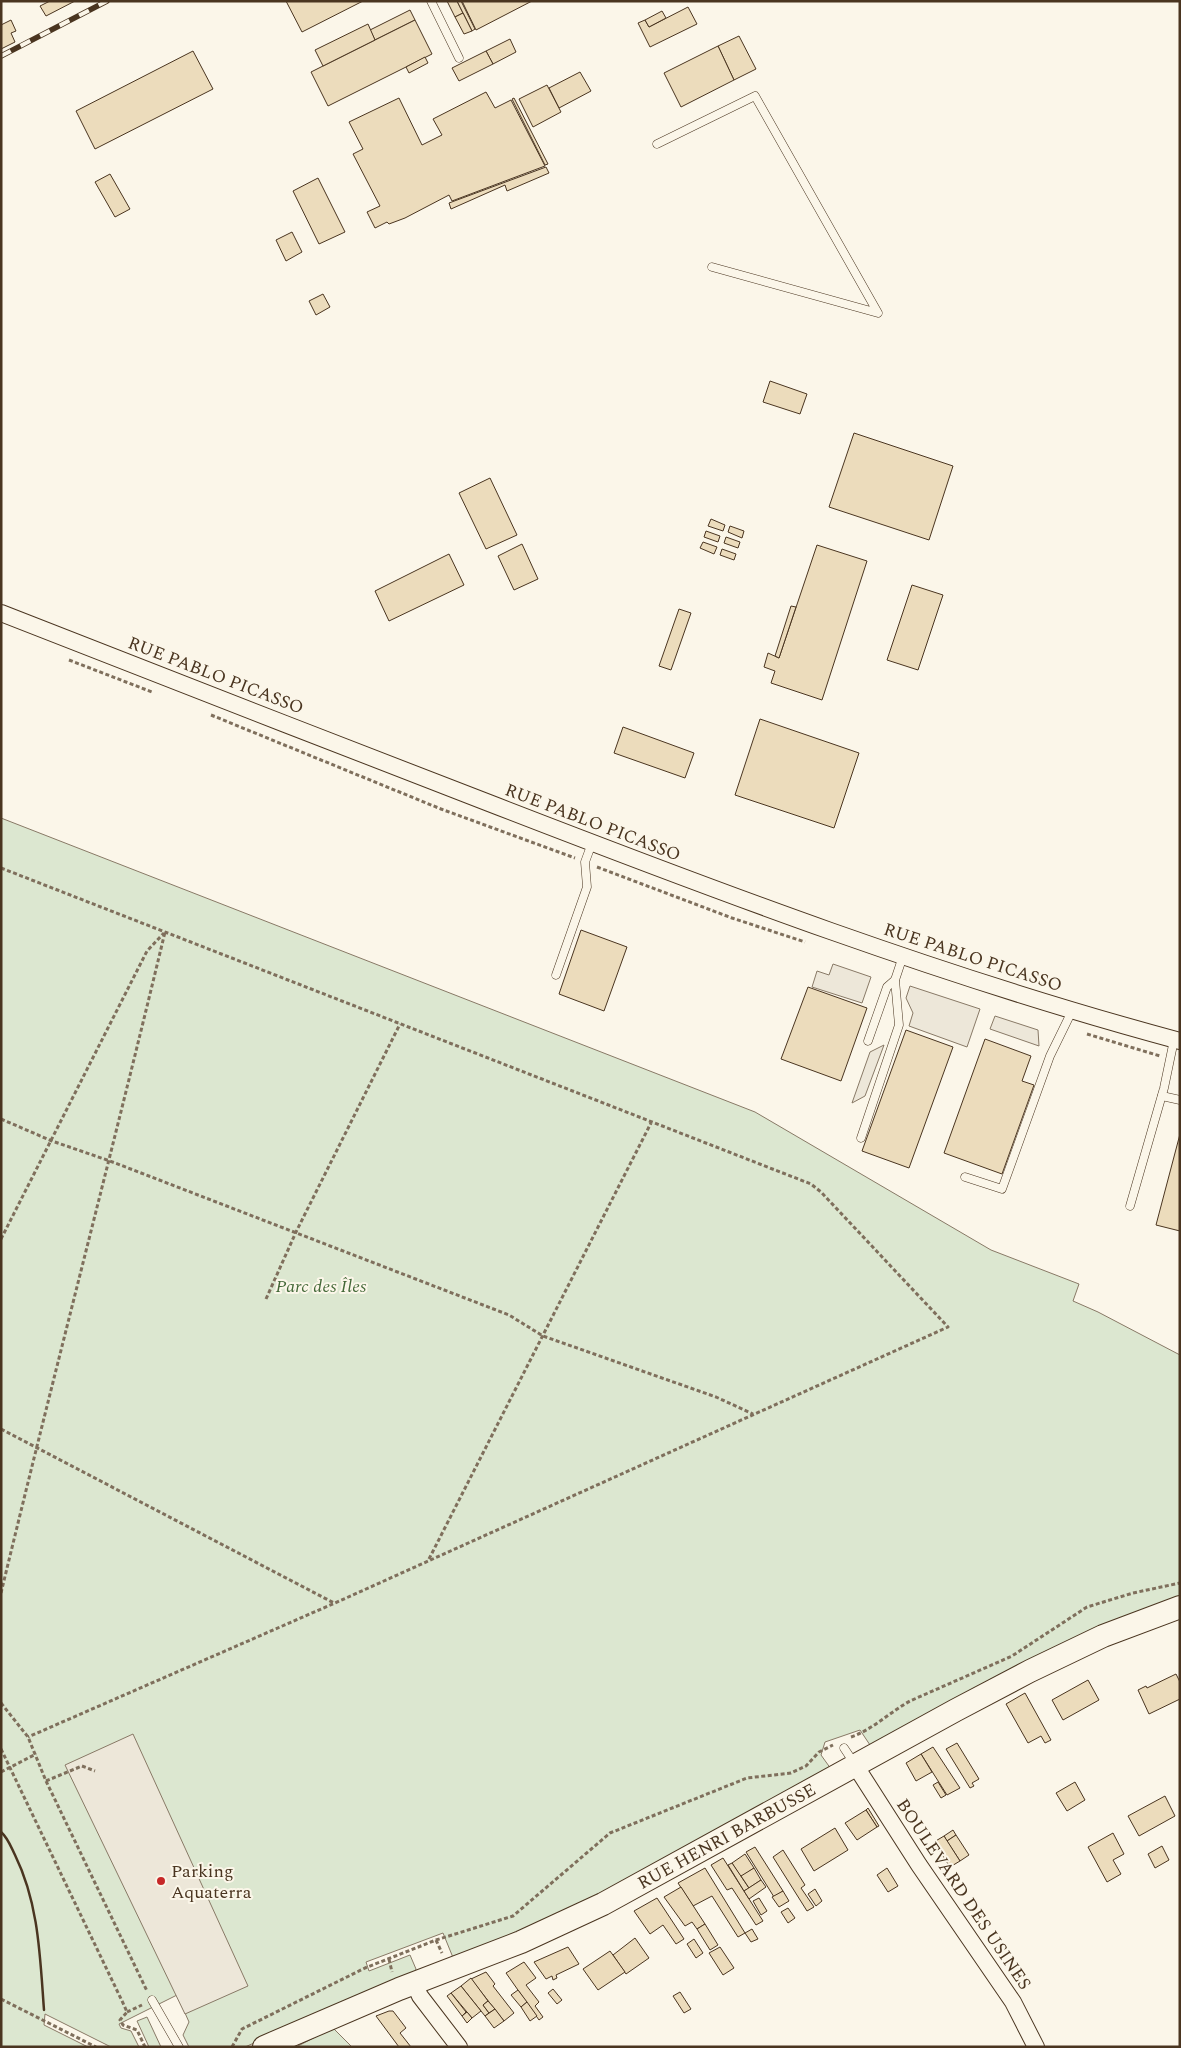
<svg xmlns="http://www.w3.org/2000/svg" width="1181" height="2048" viewBox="0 0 1181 2048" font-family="Spectral,serif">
<rect width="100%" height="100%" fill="#fbf6e9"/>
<g fill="#dce7d0" stroke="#887966">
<path d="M1,818L755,1112L991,1250L1079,1284L1073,1301L1098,1312L1180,1355V1600L872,1748L860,1730L825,1742L821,1755L831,1769L613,1890L454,1960L443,1933L366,1962L369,1971L410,1955L416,1969L415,1972L245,2047H189L183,2035L189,2022L177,1995L119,2024L121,2028L131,2031L139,2047H111L45,2014L44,2025L88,2047H1Z"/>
<path d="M147,2017L161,2047H149L137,2021Z"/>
<path d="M333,2028L352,2047H296Z"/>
</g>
<g fill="#ede7d9" stroke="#887966">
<path d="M833,964L871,977L862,1003L812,987L817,971L829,975Z"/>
<path d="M910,986L980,1009L967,1047L909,1026L913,1013L906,998Z"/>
<path d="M995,1016L1038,1030L1039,1046L990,1029Z"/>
<path d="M884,1045L865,1096L852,1103L870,1052Z"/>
<path d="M133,1734L248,1986L185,2014L65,1765Z"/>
</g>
<g fill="#ecdcbc" stroke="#4a3520">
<path d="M50,1H75L46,16L40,6Z"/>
<path d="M286,1H363L302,32Z"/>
<path d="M447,1H457L463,13L455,17Z"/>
<path d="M457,1H461L475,29L472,31Z"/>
<path d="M462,1H532L476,30Z"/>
<path d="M688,7L697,24L650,47L638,23L645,20L649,27Z"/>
<path d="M410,10L415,20L375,40L370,30Z"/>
<path d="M662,11L666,18L649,27L645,20Z"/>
<path d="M463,13L472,31L464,34L455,17Z"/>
<path d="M11,20L16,31L11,33L15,42L1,49V25Z"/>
<path d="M415,20L432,54L328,106L311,72Z"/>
<path d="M368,24L375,40L323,66L315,50Z"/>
<path d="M739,36L756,69L734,80L718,46Z"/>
<path d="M510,39L516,52L493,64L486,51Z"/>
<path d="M718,46L734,80L681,107L664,73Z"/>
<path d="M193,51L213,89L95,149L76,111Z"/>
<path d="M486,51L493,64L459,81L452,68Z"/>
<path d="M425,57L428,63L409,73L406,67Z"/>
<path d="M580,72L591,91L559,108L549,88Z"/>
<path d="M547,85L561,112L533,127L519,99Z"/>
<path d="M486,92L495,108L511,100L545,166L452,201L449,195L405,218L389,224L387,222L375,228L367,212L380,206L353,154L363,149L349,122L399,98L422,145L442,135L433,119Z"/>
<path d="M514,98L548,164L545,165L512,99Z"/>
<path d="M546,167L549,173L507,191L505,185L451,209L449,203Z"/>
<path d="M110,174L130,209L115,217L95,182Z"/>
<path d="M318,178L345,232L319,244L293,191Z"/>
<path d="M292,232L302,252L286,261L276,240Z"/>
<path d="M323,294L330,307L316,315L309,301Z"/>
<path d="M770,381L807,394L800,414L763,402Z"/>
<path d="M854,433L953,466L929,540L829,507Z"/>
<path d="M490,478L517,535L486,549L459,493Z"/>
<path d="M711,519L725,525L723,531L708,526Z"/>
<path d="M730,526L744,531L742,538L728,532Z"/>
<path d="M706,531L720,536L718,542L704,537Z"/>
<path d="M726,537L740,542L738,548L724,543Z"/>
<path d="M703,542L717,547L714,554L700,548Z"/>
<path d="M522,544L538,579L514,590L498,556Z"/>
<path d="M817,545L867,561L822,700L771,683L775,671L764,667L768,653L779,658Z"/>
<path d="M722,549L736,554L734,560L720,555Z"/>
<path d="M449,554L464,585L389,621L375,591Z"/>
<path d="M912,585L943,595L918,670L887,660Z"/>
<path d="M791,606L796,607L779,658L775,656Z"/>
<path d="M679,609L691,613L671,670L659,666Z"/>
<path d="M760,719L859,753L834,828L735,795Z"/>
<path d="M623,727L694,753L685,778L614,753Z"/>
<path d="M581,930L627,947L604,1011L559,994Z"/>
<path d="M808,987L867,1008L841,1081L781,1059Z"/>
<path d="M906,1030L953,1047L909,1168L862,1151Z"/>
<path d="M985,1039L1031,1056L1022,1081L1034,1085L1002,1174L944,1153Z"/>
<path d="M1180,1134V1231L1156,1225Z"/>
<path d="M1176,1674L1180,1682V1699L1149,1714L1138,1690L1146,1686L1147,1688Z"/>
<path d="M1088,1680L1099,1700L1063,1720L1052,1700Z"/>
<path d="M1025,1693L1051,1740L1045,1743L1041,1736L1028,1743L1006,1704Z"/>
<path d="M957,1743L979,1779L972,1783L974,1786L970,1788L946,1749Z"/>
<path d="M933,1747L960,1788L947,1795L921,1754Z"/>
<path d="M921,1754L932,1772L916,1781L906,1763Z"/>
<path d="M938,1782L946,1795L941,1798L933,1785Z"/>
<path d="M1075,1782L1085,1800L1067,1811L1056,1793Z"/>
<path d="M1165,1796L1175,1816L1139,1836L1128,1816Z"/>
<path d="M868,1808L879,1826L877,1827L866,1810Z"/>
<path d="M866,1810L877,1827L857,1840L845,1823Z"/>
<path d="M835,1828L848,1850L814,1871L801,1849Z"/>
<path d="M953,1830L956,1835L947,1841L944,1836Z"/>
<path d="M1113,1833L1124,1854L1113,1860L1121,1874L1107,1882L1088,1847Z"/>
<path d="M956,1835L969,1855L960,1861L947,1841Z"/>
<path d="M944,1836L960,1861L950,1867L934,1842Z"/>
<path d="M1162,1846L1169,1860L1155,1868L1148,1854Z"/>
<path d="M755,1847L783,1891L774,1897L746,1852Z"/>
<path d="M783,1850L805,1885L801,1888L814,1907L807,1911L773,1857Z"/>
<path d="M745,1854L754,1868L741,1877L732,1863Z"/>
<path d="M723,1858L763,1921L756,1925L732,1888L727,1890L711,1865Z"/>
<path d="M732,1863L749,1888L744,1891L728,1865Z"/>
<path d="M705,1868L745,1933L738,1937L712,1896L693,1906L678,1883Z"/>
<path d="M754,1868L761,1880L749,1888L741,1876Z"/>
<path d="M887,1868L898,1886L888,1892L877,1875Z"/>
<path d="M761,1880L766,1887L749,1899L744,1891Z"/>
<path d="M681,1887L705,1924L697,1929L692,1922L685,1926L664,1897Z"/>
<path d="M815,1889L822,1901L816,1906L808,1894Z"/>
<path d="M783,1891L789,1901L779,1907L772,1897Z"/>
<path d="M657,1898L684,1939L676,1944L663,1925L650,1934L634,1911Z"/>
<path d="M759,1898L767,1911L761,1915L753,1901Z"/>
<path d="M788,1908L795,1918L788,1923L781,1912Z"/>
<path d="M705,1924L718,1945L710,1950L697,1929Z"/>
<path d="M752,1929L758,1939L751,1942L745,1933Z"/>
<path d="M635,1938L649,1958L626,1974L613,1955Z"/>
<path d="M694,1939L703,1953L696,1958L687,1944Z"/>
<path d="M568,1947L579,1964L556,1975L557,1978L553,1980L552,1976L546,1979L534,1962Z"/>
<path d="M720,1947L734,1968L723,1975L709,1953Z"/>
<path d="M610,1951L625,1972L598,1990L583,1969Z"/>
<path d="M524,1962L536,1978L526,1985L539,2002L535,2006L543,2017L539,2020L506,1973Z"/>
<path d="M486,1972L495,1984L493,1986L514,2013L504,2021L471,1979Z"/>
<path d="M471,1978L488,2001L483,2005L489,2013L485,2016L461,1986Z"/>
<path d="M461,1986L481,2011L472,2018L451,1993Z"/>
<path d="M553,1989L562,2000L557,2004L548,1993Z"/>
<path d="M518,1990L527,2002L521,2007L511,1995Z"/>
<path d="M680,1992L691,2009L684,2013L673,1996Z"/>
<path d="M451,1993L466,2012L462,2016L447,1996Z"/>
<path d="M488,2001L495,2009L489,2013L483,2005Z"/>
<path d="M527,2002L537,2016L530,2021L521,2007Z"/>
<path d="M495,2009L504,2021L494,2028L485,2016Z"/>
<path d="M389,2011H393L406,2028L400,2033L411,2047H399L376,2016Z"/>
<path d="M467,2012L472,2018L467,2023L462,2016Z"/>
</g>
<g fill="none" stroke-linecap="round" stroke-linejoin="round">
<defs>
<g id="lane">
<path d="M431,1L459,58"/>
<path d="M657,144L755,96L878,313L712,267"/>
<path d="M556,975L587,887L585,862L592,843"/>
<path d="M868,1041L887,987L895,980"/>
<path d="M1162,1096L1180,1100"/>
<path d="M861,1138L899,1025L895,980L903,956"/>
<path d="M965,1177L1002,1189L1050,1056L1072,1011"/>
<path d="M1130,1206L1164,1088L1174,1040"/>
<path d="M844,1748L854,1763"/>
<path d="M152,2000L179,2047"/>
</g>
<g id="street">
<path d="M1,613C164,677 326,740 489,803C716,891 945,978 1180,1041"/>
<path d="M855,1765L919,1865L1013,2002L1036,2047"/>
<path d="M414,1983L420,1996L459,2047"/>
</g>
<g id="secondary">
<path id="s1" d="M264,2047L399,1989L521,1942L603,1904L956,1710L1030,1671L1103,1636L1180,1607"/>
</g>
</defs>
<use href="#lane" stroke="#4a3520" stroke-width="9"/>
<use href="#street" stroke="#4a3520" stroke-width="18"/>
<use href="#secondary" stroke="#4a3520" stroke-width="24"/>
<g stroke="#7f6f5c" stroke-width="3" stroke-dasharray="4 2.5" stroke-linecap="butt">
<path d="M69,660L152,692"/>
<path d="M211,715L441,809L575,858"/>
<path d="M597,867L732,918L805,942"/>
<path d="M1,868L811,1184L821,1192L948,1327L335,1603L28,1737"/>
<path d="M1087,1034L1160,1056"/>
<path d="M1,1119L52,1141L110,1161L509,1315L543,1336L716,1397L753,1414"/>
<path d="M1,1239L147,951L164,933"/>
<path d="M266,1299L296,1232L400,1024"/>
<path d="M1,1429L334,1603"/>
<path d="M429,1559L651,1123"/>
<path d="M1,1593C54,1373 112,1153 165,932"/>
<path d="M1,1703L28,1737L46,1781L147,1991"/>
<path d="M851,1737C872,1730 890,1712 910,1701L1012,1656L1087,1607L1133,1593L1180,1583"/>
<path d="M1,1749L123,2003L127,2012L120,2020L123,2025L137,2030L145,2047"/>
<path d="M1,1772L36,1754"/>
<path d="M46,1781L82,1766L95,1771"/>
<path d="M436,1940L442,1953"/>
<path d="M389,1959L392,1972"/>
<path d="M1,1999L96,2047"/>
<path d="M127,2012L142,2005"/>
<path d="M232,2047L242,2029L365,1968L436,1940L513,1916L610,1833L747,1778L791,1773L806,1766L819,1752L833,1745"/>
</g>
<use href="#lane" stroke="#fbf6e9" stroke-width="8"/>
<use href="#street" stroke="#fbf6e9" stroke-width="16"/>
<use href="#secondary" stroke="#fbf6e9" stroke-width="22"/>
<defs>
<path id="rail" d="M1,56L107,1"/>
</defs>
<use href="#rail" stroke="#4a3520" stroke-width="5.5"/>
<use href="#rail" stroke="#fbf6e9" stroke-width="4" stroke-dasharray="11" stroke-linecap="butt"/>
<path stroke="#4a3520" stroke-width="2.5" d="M1,1832C8,1838 11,1847 15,1855C39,1904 40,1957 44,2010"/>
</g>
<circle fill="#c62828" stroke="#fbf6e9" stroke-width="2" cx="161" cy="1881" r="5"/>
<g text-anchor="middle" stroke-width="4" stroke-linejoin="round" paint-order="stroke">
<g font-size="18" fill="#4a3520" stroke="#fbf6e9">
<text transform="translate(216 675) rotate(21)" y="6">RUE PABLO PICASSO</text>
<text transform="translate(593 822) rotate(21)" y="6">RUE PABLO PICASSO</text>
<text transform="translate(973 957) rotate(18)" y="6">RUE PABLO PICASSO</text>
<text dy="6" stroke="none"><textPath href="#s1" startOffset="509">RUE HENRI BARBUSSE</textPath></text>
<text transform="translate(964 1894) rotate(56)" y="6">BOULEVARD DES USINES</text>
</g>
<g font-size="18" font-style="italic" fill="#436837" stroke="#fbf6e9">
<text x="321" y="1292">Parc des Îles</text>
</g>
<g font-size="18" fill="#4a3520" stroke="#fbf6e9" text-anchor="start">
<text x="171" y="1877">Parking<tspan x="171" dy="21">Aquaterra</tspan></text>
</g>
</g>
<rect width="1181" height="2048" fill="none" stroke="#4a3520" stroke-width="5"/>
</svg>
